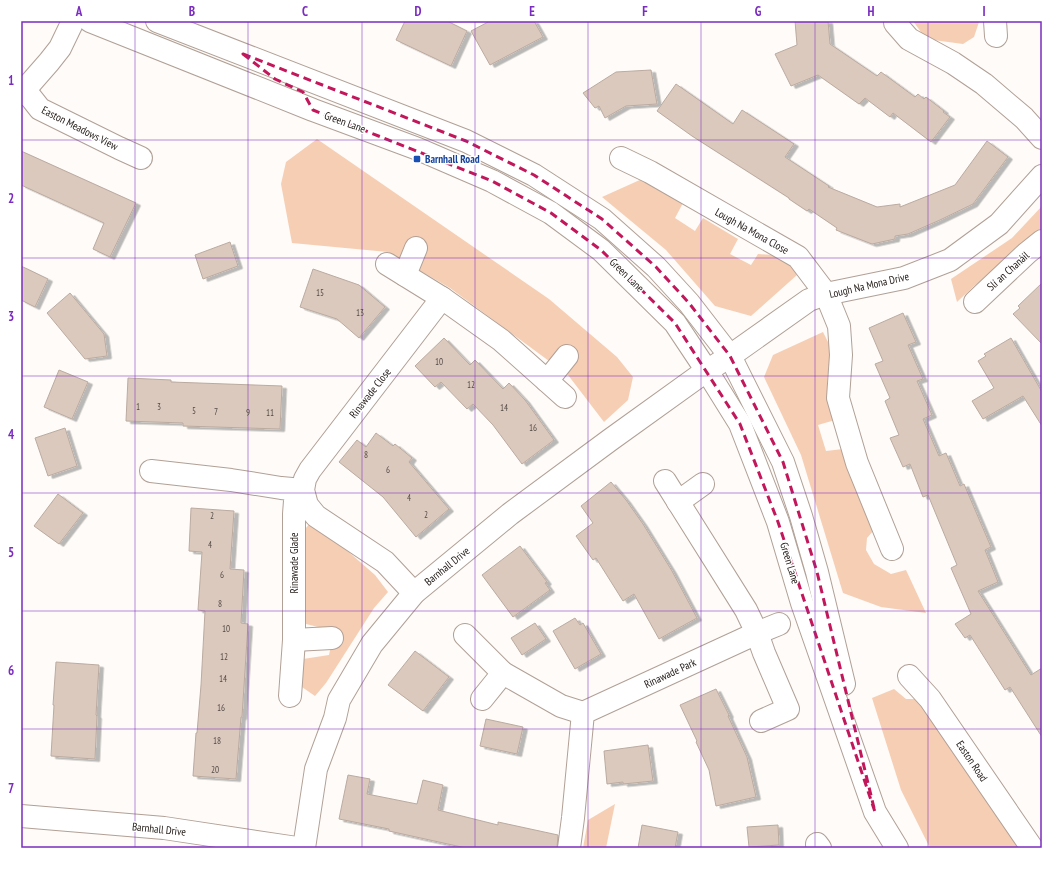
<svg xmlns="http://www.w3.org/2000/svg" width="1063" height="869" viewBox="0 0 1063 869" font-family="'PT Sans Narrow',sans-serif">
<defs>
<filter id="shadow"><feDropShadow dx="4.5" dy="2.5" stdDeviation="0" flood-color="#0004"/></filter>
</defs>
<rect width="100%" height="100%" fill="#fefbf8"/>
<g fill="#f6ceb4">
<path d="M913,21H979V22L974,37L963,44L926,39Z"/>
<path d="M317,139L549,299L617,357L633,377L628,400L604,422L568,375L450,288L388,252L292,243L281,184L286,162Z"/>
<path d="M642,179L683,203L675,218L695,231L703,218L738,239L730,254L751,265L758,254L774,255L790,264L797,275L751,316L715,306L666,250L602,197Z"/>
<path d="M1042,206V235L974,286L957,302L951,279L1012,238Z"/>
<path d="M823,332L831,348L827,382L835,420L818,425L826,451L843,449L874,530L867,538L866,550L874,564L891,574L906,570L926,613L881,607L843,593L801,455L764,377L773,355Z"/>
<path d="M310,523L319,526L375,575L388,592L374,608L326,683L315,696L299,685L303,659L329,655L334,631L302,623L301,534Z"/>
<path d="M894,689L906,699H918L1024,848H930L901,790L872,698Z"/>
<path d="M615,804L606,848H583L588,820Z"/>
</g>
<g fill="#dbc9be" stroke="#bbaa9f" filter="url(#shadow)">
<path d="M405,21H447L467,31L451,66L396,40Z"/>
<path d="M490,21H534L543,37L490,65L471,31Z"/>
<path d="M795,21H828L830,44L877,76L881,72L915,97L918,94L924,99L926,97L944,111L943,112L950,117L931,142L893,113L890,117L865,98L859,104L818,75L791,86L775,54L797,45Z"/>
<path d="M651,70L657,104L626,106L605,118L599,106L595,108L583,93L616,72Z"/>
<path d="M676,84L733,124L742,110L794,144L785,157L829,186L828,187L877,207L900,204V207L955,185L987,141L1008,157L973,204L940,220L908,234L895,236V239L872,244L836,230L837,228L809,209L807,211L789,199V198L692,136L657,111Z"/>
<path d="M21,151L136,203L110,257L93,249L104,223L21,185Z"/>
<path d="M230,242L238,266L203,279L195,255Z"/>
<path d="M21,266L48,279L35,307L21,300Z"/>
<path d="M313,269L359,285L385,307L359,338L337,319L300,307Z"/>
<path d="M1042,283V344L1013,314L1020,308L1018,306Z"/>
<path d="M70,293L104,334L107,356L85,359L47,313Z"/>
<path d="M903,313L916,342L908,345L923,379L917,381L932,415L923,419L939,456L946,453L960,486L964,484L991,547L985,550L998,582L978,591L1031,675L1042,668V737L1010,687L1005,690L970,635L965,638L955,624L971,614L951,568L957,565L928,495L923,497L910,464L903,467L890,438L899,435L885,401L890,398L875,364L883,361L869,328Z"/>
<path d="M444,338L470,365L475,360L503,389L509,383L525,400L554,440L522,464L493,425L473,404L467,409L441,382L435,387L415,366Z"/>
<path d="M1011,338L1042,392V426L1023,396L983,419L972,401L994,388L978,361L986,356L984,354Z"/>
<path d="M59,370L88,382L72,419L44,407Z"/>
<path d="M128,378L171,380V382L282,386L280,429L183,426V423L126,421Z"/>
<path d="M65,428L77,466L48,476L35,438Z"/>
<path d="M376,433L393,446L395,444L412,458L409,462L449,509L416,537L383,497L339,462L357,440L366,447Z"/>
<path d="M611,482L626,500L643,524L672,571L697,618L659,639L634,594L623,601L596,558L593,560L576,536L593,523L581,506Z"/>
<path d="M58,494L83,513L59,544L34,526Z"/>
<path d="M191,508L234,511L230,569L244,570L241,623L248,624L242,717H241L236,779L193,776L196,733H197L201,685L205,611L198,610L202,552L189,551Z"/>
<path d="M520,546L547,582L545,583L550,590L513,617L482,575Z"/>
<path d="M575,618L580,625L583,623L601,654L575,669L553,631Z"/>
<path d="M535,623L546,639L522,655L511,638Z"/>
<path d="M415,651L449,677L423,711L388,685Z"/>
<path d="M56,662L99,665L96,715L97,716L95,759L51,756L54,705H53Z"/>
<path d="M716,689L729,715L728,716L747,757L756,797L716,806L709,770L696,742L697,741L680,705Z"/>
<path d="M486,719L523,727L517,754L480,746Z"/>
<path d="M648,745L653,781L623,784V782L607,784L604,751Z"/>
<path d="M348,775L370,779L367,794L417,804L423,780L443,785L438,810L498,825V822L558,835L557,848H466L389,831V829L339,819Z"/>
<path d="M642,825L678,832L675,848H638Z"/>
<path d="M778,825L779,845L749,847L747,827Z"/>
</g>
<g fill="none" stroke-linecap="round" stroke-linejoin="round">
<defs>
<g id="minor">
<path d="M90,21L313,110L418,149L492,181L551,213L601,250L675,323L707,371L740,424L778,522L802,603L875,812L897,848"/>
<path d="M157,21L466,141L534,175L602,219L656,267L689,303L730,356L783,462L801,516L817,572L844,684"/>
<path d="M895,21V23L909,39L953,63L984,84L1024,118L1042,138"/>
<path d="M995,21L996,36"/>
<path d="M25,90L40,109L119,148L141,158"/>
<path d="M21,94L49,62L60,48L73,21"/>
<path d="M621,158L650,172L798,257L826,294L839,326L841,355L838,398L857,463L892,549"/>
<path d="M387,264L442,298L501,340L565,397"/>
<path d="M405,275L416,248"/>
<path d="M975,302L1027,253L1042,241"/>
<path d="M547,381L567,356"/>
<path d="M151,471L231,480L281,488L303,490L295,501L294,514V640L290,696"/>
<path d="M665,481L746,610L757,633L764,653L788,709L761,721"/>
<path d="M678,502L703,484"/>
<path d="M414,593L385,562L316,516L307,505L303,490L305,479L310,470L442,298"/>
<path d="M465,635L503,673L561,706L583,713"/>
<path d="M294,640L332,638"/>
<path d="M909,676L930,699L1032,848"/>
<path d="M482,699L503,673"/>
<path d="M21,816L164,828L297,848"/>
<path d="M817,844L820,848"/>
<path d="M304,848L316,769L335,718L339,700L372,644L414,593L510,514L610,440L699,376L730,356L809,300L826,294L904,278L950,260L999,224L1042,176"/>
<path d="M569,848L573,818L583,713L757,633L779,624"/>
</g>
</defs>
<use href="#minor" stroke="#b1a096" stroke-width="24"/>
<use href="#minor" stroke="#fff" stroke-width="22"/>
</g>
<path fill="none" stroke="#c2185b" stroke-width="3" stroke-dasharray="8 5" stroke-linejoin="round" d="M243,54L466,141L534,175L602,219L656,267L689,303L730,356L783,462L817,572L875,812L778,522L740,424L675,323L601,250L551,213L492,181L313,110L303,92L275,79Z"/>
<path fill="none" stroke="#7b2cbf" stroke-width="1" stroke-opacity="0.55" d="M135,21V848M248,21V848M362,21V848M475,21V848M588,21V848M701,21V848M815,21V848M928,21V848M21,140H1042M21,258H1042M21,376H1042M21,493H1042M21,611H1042M21,729H1042"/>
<rect fill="#1a4fb4" stroke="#fff" stroke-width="1.5" x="413" y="155" width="8" height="8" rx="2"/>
<g text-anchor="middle" stroke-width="3" stroke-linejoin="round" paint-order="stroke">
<g font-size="9" fill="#544b45">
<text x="320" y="296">15</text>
<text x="360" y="316">13</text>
<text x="439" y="365">10</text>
<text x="471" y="388">12</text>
<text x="138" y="410">1</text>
<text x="159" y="410">3</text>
<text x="504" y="411">14</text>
<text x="194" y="414">5</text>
<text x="216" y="415">7</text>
<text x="248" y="416">9</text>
<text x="270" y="416">11</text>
<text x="533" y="431">16</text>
<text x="366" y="458">8</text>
<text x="388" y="473">6</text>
<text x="409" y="501">4</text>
<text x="426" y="518">2</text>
<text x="212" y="519">2</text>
<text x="210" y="548">4</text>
<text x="222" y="578">6</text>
<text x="220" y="607">8</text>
<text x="226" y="632">10</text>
<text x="224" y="660">12</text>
<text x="223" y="682">14</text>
<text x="221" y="711">16</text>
<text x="217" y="744">18</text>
<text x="215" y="773">20</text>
</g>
<g font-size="11" fill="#27211d" stroke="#fff">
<text transform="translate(345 122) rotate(20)" y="4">Green Lane</text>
<text transform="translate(80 128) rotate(27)" y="4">Easton Meadows View</text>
<text transform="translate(752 231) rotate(29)" y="4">Lough Na Mona Close</text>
<text transform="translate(1008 271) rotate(-42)" y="4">Slí an Chanáil</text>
<text transform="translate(627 275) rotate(44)" y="4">Green Lane</text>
<text transform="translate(869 285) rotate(-13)" y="4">Lough Na Mona Drive</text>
<text transform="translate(370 393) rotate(-52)" y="4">Rinawade Close</text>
<text transform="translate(294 563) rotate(-90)" y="4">Rinawade Glade</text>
<text transform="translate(790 563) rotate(73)" y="4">Green Lane</text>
<text transform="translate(447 566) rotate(-39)" y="4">Barnhall Drive</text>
<text transform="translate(670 673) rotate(-25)" y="4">Rinawade Park</text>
<text transform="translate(972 761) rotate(56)" y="4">Easton Road</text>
<text transform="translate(159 829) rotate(6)" y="4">Barnhall Drive</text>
</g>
<g font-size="11" font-weight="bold" fill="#164399" stroke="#fff" text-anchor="start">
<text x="425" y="163">Barnhall Road</text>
</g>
</g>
<rect width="1063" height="869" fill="none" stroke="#ffffff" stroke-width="44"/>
<rect x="22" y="22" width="1019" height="825" fill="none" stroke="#7b2cbf" stroke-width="1.5"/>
<g font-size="13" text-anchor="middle" font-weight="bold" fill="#7b2cbf">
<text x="79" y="16">A</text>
<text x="192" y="16">B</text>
<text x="305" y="16">C</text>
<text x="418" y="16">D</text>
<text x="532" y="16">E</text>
<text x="645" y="16">F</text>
<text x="758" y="16">G</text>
<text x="871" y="16">H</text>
<text x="984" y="16">I</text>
<text x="11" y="85">1</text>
<text x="11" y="203">2</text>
<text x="11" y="321">3</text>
<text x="11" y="439">4</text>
<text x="11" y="557">5</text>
<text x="11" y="675">6</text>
<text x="11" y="793">7</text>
</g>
</svg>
